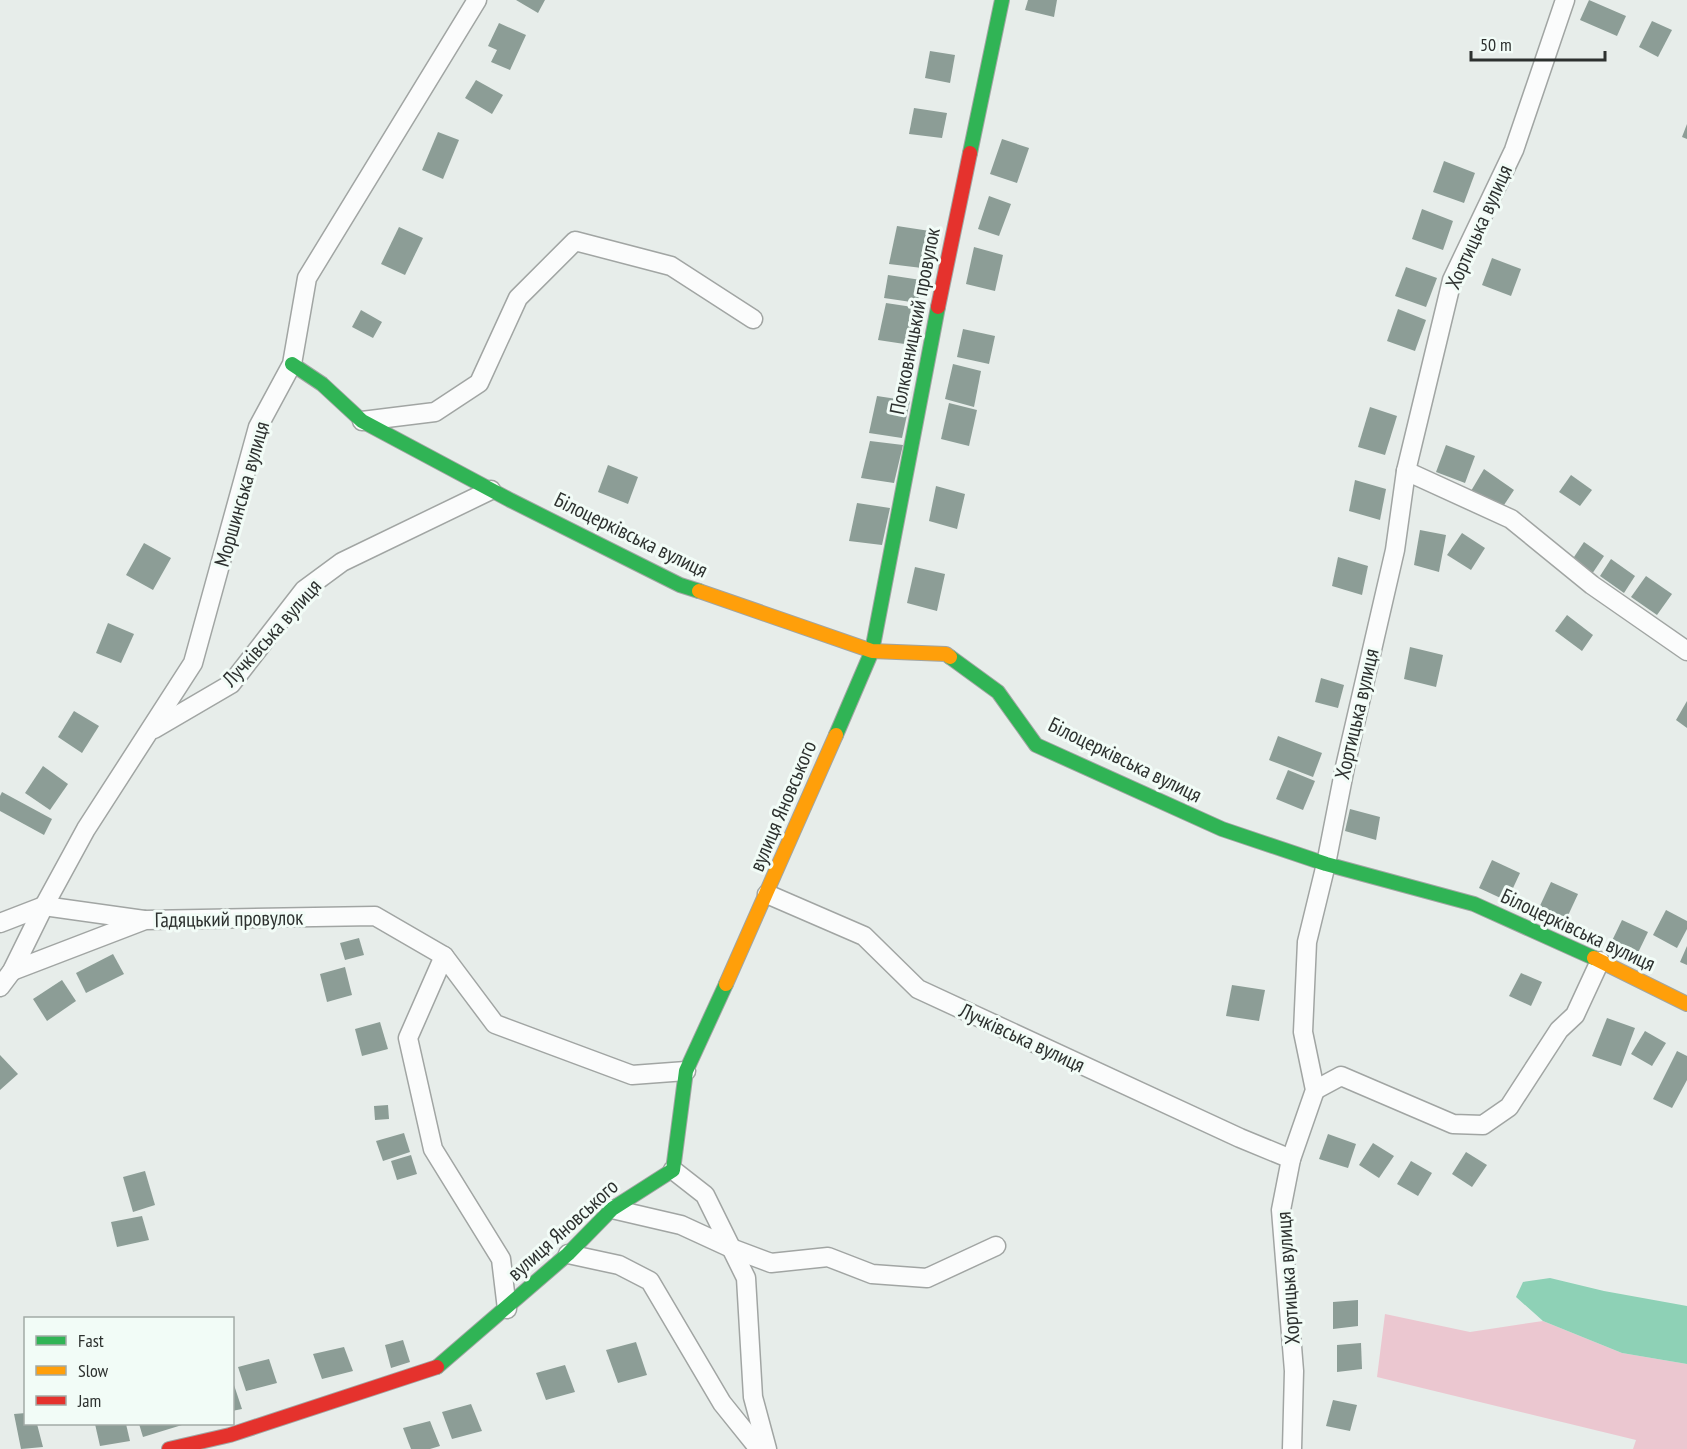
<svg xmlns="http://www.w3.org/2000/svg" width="1687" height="1449" viewBox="0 0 1687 1449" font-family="'PT Sans Narrow',sans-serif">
<rect width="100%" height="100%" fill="#e7edea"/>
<path fill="#ebc7d0" d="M1385,1314L1470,1332L1543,1321L1622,1353L1687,1364V1449H1633L1636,1440L1377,1377Z"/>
<path fill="#8ed1b6" d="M1550,1278L1604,1291L1687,1306V1364L1622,1353L1543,1321L1516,1297L1523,1282Z"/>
<g fill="#8c9d96">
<path d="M516,0H545L538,13Z"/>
<path d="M1028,0H1057L1054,17L1025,10Z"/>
<path d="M1589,0L1626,16L1617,36L1580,20Z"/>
<path d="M1652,21L1672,30L1658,57L1639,47Z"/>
<path d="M499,23L526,35L510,70L491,62L497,50L488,46Z"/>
<path d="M930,51L955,55L950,83L925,78Z"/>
<path d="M476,80L503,95L492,114L465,98Z"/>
<path d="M914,108L947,113L942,138L909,134Z"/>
<path d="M1687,124V139L1682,137Z"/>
<path d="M438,132L459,140L443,179L422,170Z"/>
<path d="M1002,139L1029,148L1017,183L990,174Z"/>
<path d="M1444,161L1475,173L1464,203L1433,192Z"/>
<path d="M989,196L1011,204L999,236L978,229Z"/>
<path d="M1422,209L1453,221L1443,250L1412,239Z"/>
<path d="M897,226L930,231L922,268L889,264Z"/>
<path d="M399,227L423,238L405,275L381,264Z"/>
<path d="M974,247L1003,255L995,291L966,284Z"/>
<path d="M1492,258L1521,269L1511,296L1482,285Z"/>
<path d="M1406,267L1437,278L1426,307L1395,296Z"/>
<path d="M888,275L921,280L918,303L884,298Z"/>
<path d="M886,303L919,308L911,345L878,340Z"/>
<path d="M1398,309L1426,320L1415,351L1387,341Z"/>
<path d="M361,310L382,322L373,338L352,327Z"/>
<path d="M963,329L995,336L989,364L957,357Z"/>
<path d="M953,364L981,371L974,407L945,399Z"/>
<path d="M877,396L910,401L902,438L869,433Z"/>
<path d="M949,403L977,410L969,446L941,439Z"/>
<path d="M1370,407L1397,416L1385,455L1358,447Z"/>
<path d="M870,441L903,445L894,483L861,478Z"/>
<path d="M1446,445L1475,456L1465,483L1436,472Z"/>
<path d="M608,465L638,477L628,504L598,492Z"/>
<path d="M1484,469L1514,490L1500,511L1471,491Z"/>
<path d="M1571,475L1592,490L1580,506L1559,492Z"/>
<path d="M1355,480L1386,489L1380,520L1349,511Z"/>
<path d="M936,486L965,494L957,529L929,521Z"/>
<path d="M857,503L890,508L882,545L849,541Z"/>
<path d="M1420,530L1446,535L1439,572L1414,565Z"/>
<path d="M1462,533L1485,548L1471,570L1447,555Z"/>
<path d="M1584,542L1604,556L1592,574L1572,560Z"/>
<path d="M144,543L171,558L153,590L126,575Z"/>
<path d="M1338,557L1368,566L1362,595L1332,586Z"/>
<path d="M1611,559L1635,576L1624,593L1600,576Z"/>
<path d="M915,567L945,574L937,611L907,603Z"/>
<path d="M1646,576L1672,594L1657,615L1631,597Z"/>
<path d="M1567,615L1593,635L1582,651L1555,631Z"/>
<path d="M108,623L134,634L121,663L96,653Z"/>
<path d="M1410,647L1443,655L1436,687L1404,679Z"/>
<path d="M1321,678L1344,685L1338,708L1315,702Z"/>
<path d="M1687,701V728L1676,720Z"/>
<path d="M74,711L99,726L82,753L58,737Z"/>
<path d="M1278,736L1322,753L1313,777L1269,760Z"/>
<path d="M43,766L68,784L50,810L25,793Z"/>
<path d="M1288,770L1315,781L1303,810L1276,799Z"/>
<path d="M2,792L52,819L44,835L0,811V796Z"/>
<path d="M1350,809L1380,817L1376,840L1345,831Z"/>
<path d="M1492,860L1520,873L1507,901L1479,888Z"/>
<path d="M1551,882L1578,894L1565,922L1538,910Z"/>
<path d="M1666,910L1687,921V929L1677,948L1653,935Z"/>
<path d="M1622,920L1648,932L1635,959L1609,947Z"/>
<path d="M359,938L364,955L345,960L340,943Z"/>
<path d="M1687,946V965L1680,962Z"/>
<path d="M113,954L124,974L86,993L76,973Z"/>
<path d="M345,967L352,995L327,1002L320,974Z"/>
<path d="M1521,973L1542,982L1531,1006L1509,996Z"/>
<path d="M62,980L76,1001L47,1021L33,999Z"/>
<path d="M1232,985L1265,990L1259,1021L1226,1016Z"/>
<path d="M1607,1018L1635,1028L1621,1066L1592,1056Z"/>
<path d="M380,1022L388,1049L362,1056L355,1029Z"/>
<path d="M1645,1031L1666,1043L1652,1066L1631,1054Z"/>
<path d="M1677,1051L1687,1056V1080L1672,1108L1653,1099Z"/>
<path d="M0,1055L18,1074L0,1090Z"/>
<path d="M388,1105L389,1119L375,1120L374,1106Z"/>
<path d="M404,1133L410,1152L383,1161L376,1141Z"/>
<path d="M1328,1134L1356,1144L1348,1168L1319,1159Z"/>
<path d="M1373,1143L1394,1156L1379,1178L1359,1165Z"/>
<path d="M1466,1152L1487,1165L1472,1187L1452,1174Z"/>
<path d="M411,1155L417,1174L397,1180L391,1161Z"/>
<path d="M1411,1161L1432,1173L1418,1196L1397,1184Z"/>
<path d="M145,1171L155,1205L133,1212L123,1177Z"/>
<path d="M142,1216L149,1240L117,1247L111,1222Z"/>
<path d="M1358,1300V1326L1333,1329V1302Z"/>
<path d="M403,1340L410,1362L391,1368L385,1345Z"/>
<path d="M636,1342L647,1375L618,1383L606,1350Z"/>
<path d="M1361,1343L1362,1369L1337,1372V1345Z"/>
<path d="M344,1347L353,1371L322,1379L313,1354Z"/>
<path d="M269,1359L277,1383L246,1391L238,1367Z"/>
<path d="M565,1365L575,1392L546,1400L536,1373Z"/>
<path d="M232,1379L242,1409L232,1411Z"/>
<path d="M1333,1400L1357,1405L1350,1431L1326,1426Z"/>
<path d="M471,1404L482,1431L452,1439L442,1412Z"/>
<path d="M26,1413V1424H37L43,1447L21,1449L14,1414Z"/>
<path d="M430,1421L440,1446L430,1449H411L403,1428Z"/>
<path d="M95,1424H126L130,1441L100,1446Z"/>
<path d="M139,1424H181L182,1425L143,1437Z"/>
</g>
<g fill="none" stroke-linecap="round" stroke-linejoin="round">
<defs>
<g id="street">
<path d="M362,421L435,412L479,383L518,298L575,241L671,266L753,319"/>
<path d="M1406,471L1511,519L1592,585L1687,651"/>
<path d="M154,729L231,684L304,590L342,562L491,490"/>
<path d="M767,894L864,936L918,989L1240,1138L1291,1159"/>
<path d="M0,923L44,906L144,920"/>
<path d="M444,956L408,1038L433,1149L501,1259L507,1309"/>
<path d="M12,971L145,920L375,916L444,956L495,1024L632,1075L686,1071"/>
<path d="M0,987L12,971L44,906L86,829L193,663L258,427L292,364L307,278L477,0"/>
<path d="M1315,1090L1341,1076L1453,1124L1483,1125L1509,1107L1559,1030L1575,1015L1600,961"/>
<path d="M673,1170L705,1195L746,1278L753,1397L767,1449"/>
<path d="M612,1209L681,1225L731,1248L771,1263L828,1257L872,1274L927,1278L996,1246"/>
<path d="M568,1254L619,1265L650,1281L722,1403L759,1449"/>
<path d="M1292,1449L1294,1371L1281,1210L1291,1159L1315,1090L1303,1032L1307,942L1326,864L1345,767L1395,550L1406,471L1452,280L1514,150L1565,0"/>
</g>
<g id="fast">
<path d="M970,153L1002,0"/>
<path d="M292,364L322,384L362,421L510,500L680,585L699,591"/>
<path d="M950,657L998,692L1036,745L1222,829L1326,864L1474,904L1594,958"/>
<path d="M836,735L872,651L938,307"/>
<path d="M437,1367L568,1254L612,1209L673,1170L686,1071L726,984"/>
</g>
<g id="slow">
<path d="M699,591L872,651L946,654L950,657"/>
<path d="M1594,958L1687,1004"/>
<path d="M726,984L836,735"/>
</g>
<g id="jam">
<path d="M938,307L970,153"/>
<path d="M169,1449L230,1435L437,1367"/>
</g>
</defs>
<use href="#street" stroke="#a1a5a3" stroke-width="21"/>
<use href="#fast" stroke="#a1a5a3" stroke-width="16"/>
<use href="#slow" stroke="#a1a5a3" stroke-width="16"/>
<use href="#jam" stroke="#a1a5a3" stroke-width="16"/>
<use href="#street" stroke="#fbfcfc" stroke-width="18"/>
<use href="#fast" stroke="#30b455" stroke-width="14"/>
<use href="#slow" stroke="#ff9f0a" stroke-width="14"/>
<use href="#jam" stroke="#e5322d" stroke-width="14"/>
</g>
<g text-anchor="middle" stroke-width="6" stroke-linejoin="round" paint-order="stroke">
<g font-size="21" fill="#2d312f" stroke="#f2fcf7">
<text transform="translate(1479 227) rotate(-66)" y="7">Хортицька вулиця</text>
<text transform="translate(915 321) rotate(-79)" y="7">Полковницький провулок</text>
<text transform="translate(242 494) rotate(-74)" y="7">Моршинська вулиця</text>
<text transform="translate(631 535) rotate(26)" y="7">Білоцерківська вулиця</text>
<text transform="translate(272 633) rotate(-48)" y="7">Лучківська вулиця</text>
<text transform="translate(1357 714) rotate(-77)" y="7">Хортицька вулиця</text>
<text transform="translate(1125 760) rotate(26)" y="7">Білоцерківська вулиця</text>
<text transform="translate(783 806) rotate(-67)" y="7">вулиця Яновського</text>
<text transform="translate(229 919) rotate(-1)" y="7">Гадяцький провулок</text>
<text transform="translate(1578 930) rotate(25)" y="7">Білоцерківська вулиця</text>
<text transform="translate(1022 1038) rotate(25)" y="7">Лучківська вулиця</text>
<text transform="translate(563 1230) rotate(-42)" y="7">вулиця Яновського</text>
<text transform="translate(1288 1278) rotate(-94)" y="7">Хортицька вулиця</text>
</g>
</g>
<rect x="24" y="1317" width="210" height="108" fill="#f2fcf7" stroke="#a3aba7" stroke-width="1.5"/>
<rect x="36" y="1336" width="30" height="9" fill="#30b455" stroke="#a3aba7" stroke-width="1.5"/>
<text x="78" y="1347" font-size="18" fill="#2d312f">Fast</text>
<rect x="36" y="1366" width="30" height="9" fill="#ff9f0a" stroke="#a3aba7" stroke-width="1.5"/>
<text x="78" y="1377" font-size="18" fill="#2d312f">Slow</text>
<rect x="36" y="1396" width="30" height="9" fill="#e5322d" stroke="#a3aba7" stroke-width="1.5"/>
<text x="78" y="1407" font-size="18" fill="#2d312f">Jam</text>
<path d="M1471 51v9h134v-9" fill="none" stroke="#2d312f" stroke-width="3"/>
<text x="1480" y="51" font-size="18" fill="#2d312f" stroke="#f2fcf7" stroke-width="4.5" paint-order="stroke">50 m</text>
</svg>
